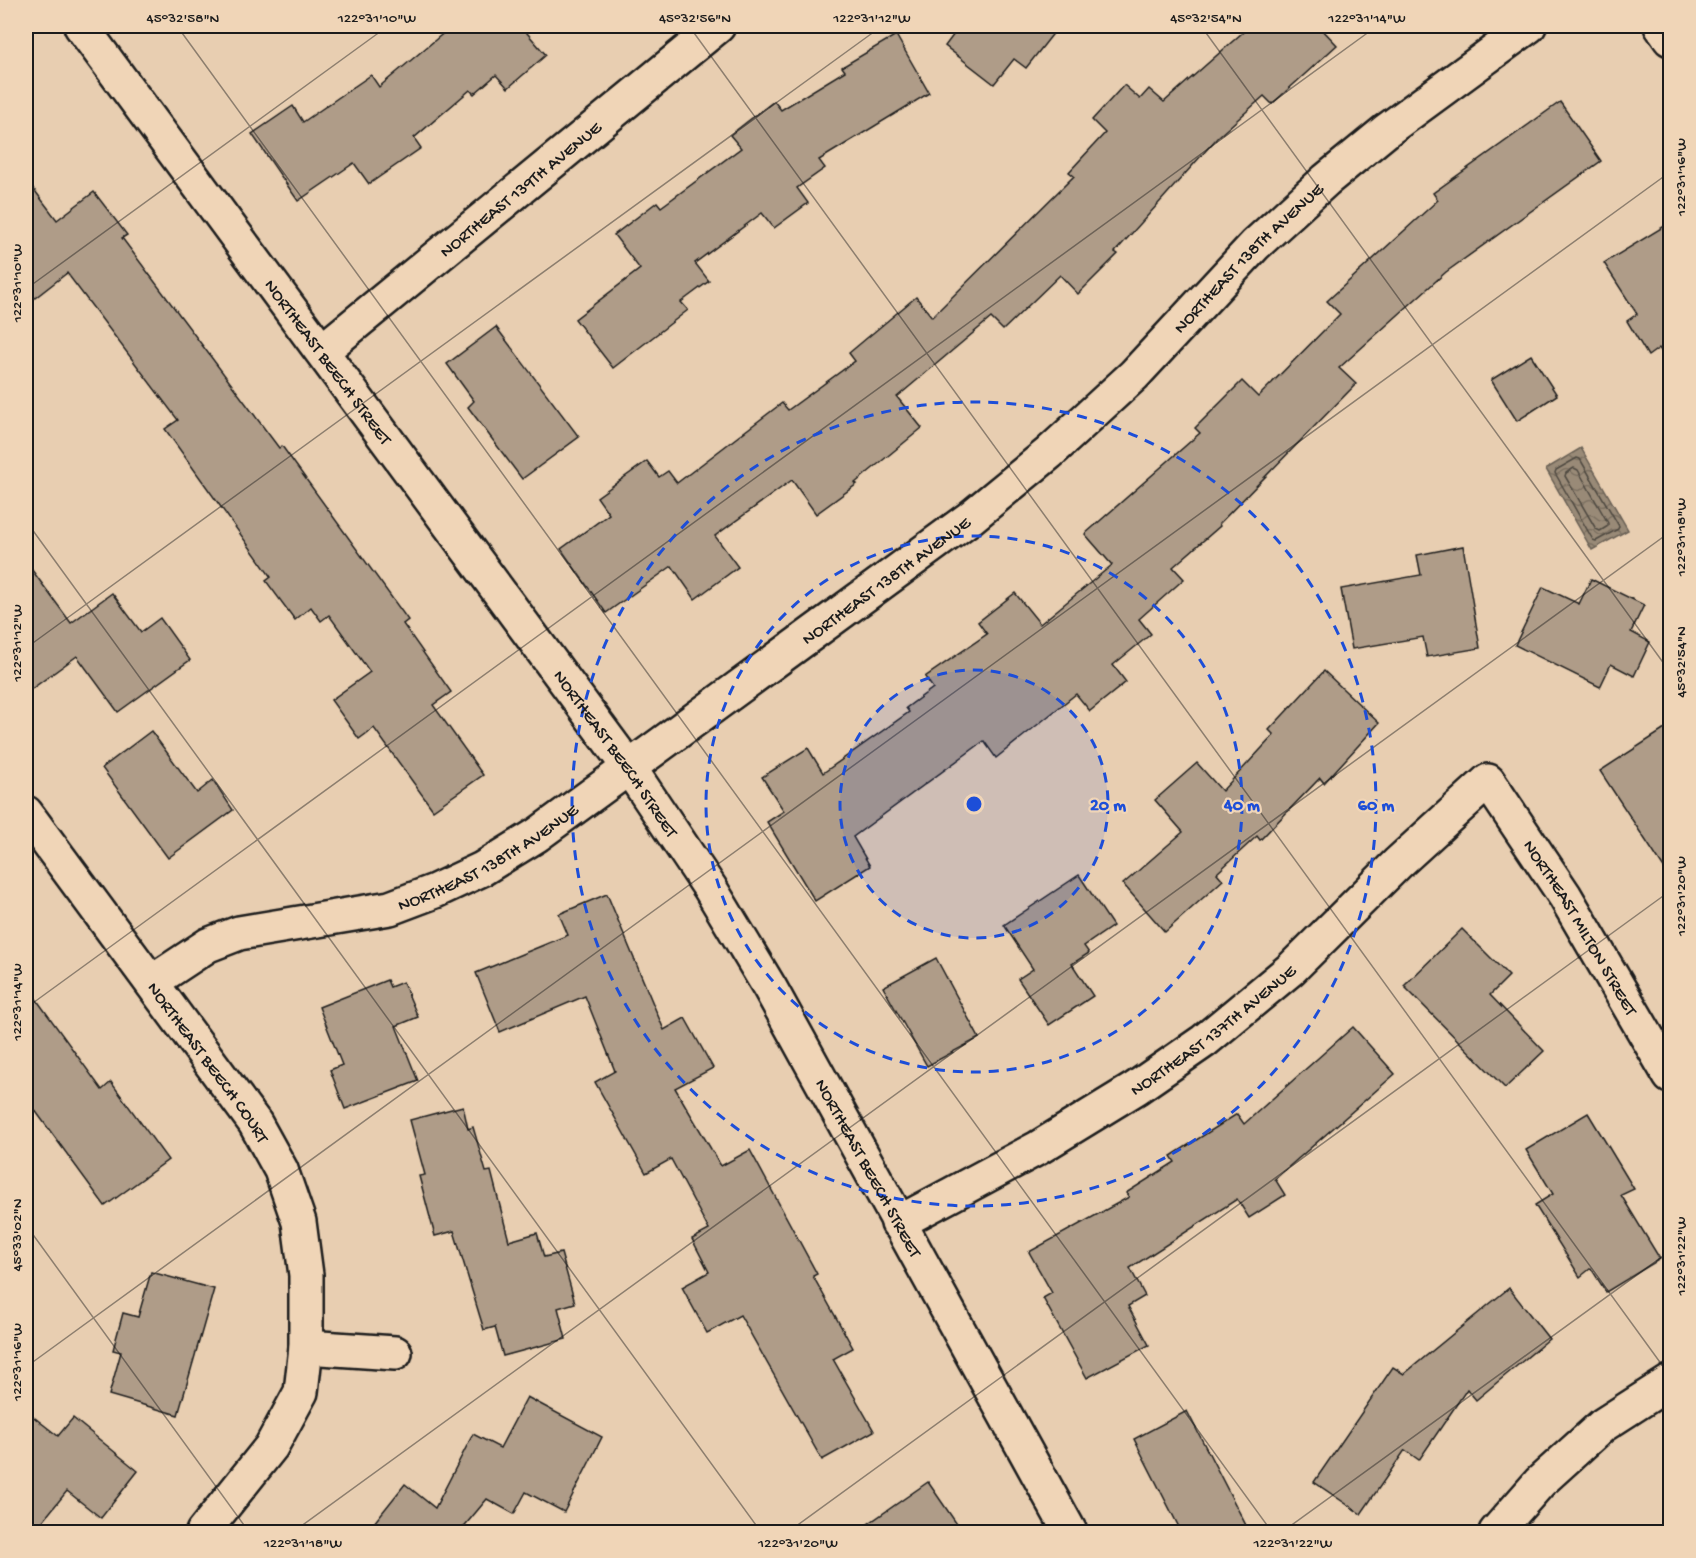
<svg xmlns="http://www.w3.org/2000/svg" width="1696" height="1558" viewBox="0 0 1696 1558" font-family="'Gochi Hand',sans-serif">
<defs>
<pattern id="water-waves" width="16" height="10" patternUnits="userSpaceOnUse" patternTransform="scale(1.5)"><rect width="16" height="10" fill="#998a77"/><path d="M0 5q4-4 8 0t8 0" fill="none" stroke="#7c7061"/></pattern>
</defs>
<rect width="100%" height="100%" fill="#e8ceb1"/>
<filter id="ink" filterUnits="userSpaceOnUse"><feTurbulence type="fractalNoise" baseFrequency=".0167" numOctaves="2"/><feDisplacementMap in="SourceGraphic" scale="12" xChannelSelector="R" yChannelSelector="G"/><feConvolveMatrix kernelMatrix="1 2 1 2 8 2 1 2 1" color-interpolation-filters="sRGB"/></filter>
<g filter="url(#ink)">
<path fill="url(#water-waves)" stroke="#675e53" stroke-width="1.5" d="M1581,448L1628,530L1592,550L1546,469Z"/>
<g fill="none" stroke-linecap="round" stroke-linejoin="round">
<g stroke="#4e4840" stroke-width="1.5">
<path d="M1577,458L1580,459L1619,526L1618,529L1596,541L1593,540L1555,473L1556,470Z"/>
<path d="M1574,468L1578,470L1608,523V526L1600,531L1596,529L1565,476L1566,473Z"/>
</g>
</g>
<g fill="#af9c88" stroke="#1c1c1c" stroke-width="1.5">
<path d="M452,26H521L546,55L508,88L496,75L474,94L470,90L414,138L421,148L369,184L354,163L298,201L252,134L293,106L303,122L371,75L379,87Z"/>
<path d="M960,26H1059L1026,68L1014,59L994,84L945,46Z"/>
<path d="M1250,26H1319L1337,45L1272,104L1264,96L1218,137L1115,252L1118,254L1078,294L1060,275L1003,330L991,318L897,397L922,428L855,483L857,484L816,514L792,480L715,536L738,567L695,599L672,566L606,613L561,549L609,514L597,497L647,461L659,477L668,471L677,483L782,403L788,410L855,361L849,353L916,297L932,317L1074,176L1069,172L1105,133L1092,120L1124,85L1140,99L1149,89L1164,102Z"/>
<path d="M896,35L929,93L819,160L825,168L797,188L808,203L774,228L762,213L695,263L709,281L681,302L688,310L613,368L575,319L640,269L614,235L657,202L661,207L741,148L730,135L774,101L781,110L845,71L842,67Z"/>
<path d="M1560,102L1601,161L1446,272L1339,368L1356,384L1219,524L1220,526L1173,567L1184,579L1139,619L1151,634L1113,665L1126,682L1090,711L1076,694L996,758L984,741L853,837L870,866L815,901L767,822L784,811L762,777L808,748L823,773L909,712L906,708L933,688L925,677L987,634L978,622L1015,593L1040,624L1112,565L1085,534L1200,433L1195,428L1242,381L1258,397L1340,314L1327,301L1438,200L1433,193Z"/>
<path d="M26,179L57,220L94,192L127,235L122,238L279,448L282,446L408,620L403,624L451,692L433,705L483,775L433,810L374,728L359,739L331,700L370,672L329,615L321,621L311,607L295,620L266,581L271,577L165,429L178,420L67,273L26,305Z"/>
<path d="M1671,222V366L1659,348L1648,356L1627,321L1637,314L1604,263Z"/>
<path d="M496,327L579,437L522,479L468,407L474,401L447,364Z"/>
<path d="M1531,355L1557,395L1517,421L1491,380Z"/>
<path d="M1463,546L1480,648L1427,657L1423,637L1352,649L1341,589L1421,575L1417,555Z"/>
<path d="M26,562L71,623L112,593L141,632L160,618L190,660L118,712L77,656L26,693Z"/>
<path d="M1591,579L1644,605L1631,632L1650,642L1634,676L1611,664L1600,687L1515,645L1543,587L1579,604Z"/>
<path d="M1324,671L1379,723L1324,783L1320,778L1260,840L1257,836L1217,873L1223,880L1165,932L1123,884L1183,832L1155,800L1197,763L1222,791L1274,735L1269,730Z"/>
<path d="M1671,725V879L1600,771Z"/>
<path d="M151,731L197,793L213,780L233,810L168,858L102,768Z"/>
<path d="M1079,875L1113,926L1084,946L1089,953L1072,964L1093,996L1049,1025L1018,979L1033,969L1004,925Z"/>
<path d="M607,894L664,1030L685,1018L713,1068L675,1088L721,1166L750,1150L817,1274L813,1276L853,1348L833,1359L874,1431L822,1460L740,1315L707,1333L682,1287L709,1272L692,1239L709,1230L671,1159L646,1173L595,1082L615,1071L585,996L500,1032L476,973L568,935L559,914Z"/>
<path d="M1462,929L1509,976L1490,995L1544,1051L1505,1088L1404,986Z"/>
<path d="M936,958L979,1038L927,1066L883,987Z"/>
<path d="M387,980L390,987L403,982L418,1017L396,1026L418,1081L345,1109L330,1070L342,1065L319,1007Z"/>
<path d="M26,985L102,1090L111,1082L168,1160L105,1206L26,1098Z"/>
<path d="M1353,1027L1395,1074L1275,1179L1285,1195L1249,1218L1237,1199L1130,1268L1145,1296L1128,1306L1149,1345L1087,1378L1043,1298L1052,1293L1029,1252L1129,1197L1126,1193L1175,1162L1171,1156L1237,1114L1244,1124Z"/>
<path d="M463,1106L468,1129L473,1127L486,1172L491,1171L509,1241L537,1233L544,1257L561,1253L575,1303L558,1308L566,1339L503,1356L495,1327L484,1330L454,1231L435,1236L419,1176L425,1175L410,1120Z"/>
<path d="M1588,1113L1634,1189L1621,1195L1660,1259L1606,1292L1591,1268L1580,1277L1535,1205L1553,1194L1526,1150Z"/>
<path d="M151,1272L214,1289L178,1415L109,1395L121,1352L113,1350L123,1313L138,1317Z"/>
<path d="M1509,1288L1549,1339L1476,1400L1467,1389L1419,1460L1405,1450L1361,1514L1314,1482L1393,1367L1404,1374Z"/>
<path d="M527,1397L602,1437L564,1512L526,1492L514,1514L487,1499L461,1530L464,1533H366L405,1484L435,1508L473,1434L500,1448Z"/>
<path d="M26,1411L58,1436L73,1418L138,1471L101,1518L67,1491L33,1533H26Z"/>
<path d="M1187,1411L1250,1533H1182L1134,1439Z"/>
<path d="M928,1482L963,1533H855Z"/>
</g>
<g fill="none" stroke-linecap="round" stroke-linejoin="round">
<defs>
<g id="minor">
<path id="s1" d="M81,26L630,769L710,888L770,988L1070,1532"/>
<path id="s2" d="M322,351L718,26"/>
<path id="s3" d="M26,813L255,1123L281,1170L299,1222L306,1275V1347L301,1392L271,1447L203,1532"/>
<path id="s4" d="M152,982L208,945L239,933L390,908L435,891L482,869L537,835L970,518L1049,453L1134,375L1255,245L1326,180L1387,130L1529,26"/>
<path id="s5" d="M898,1223L1038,1148L1136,1088L1204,1041L1291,969L1398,863L1488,781L1565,896L1670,1076"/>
<path d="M306,1347L395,1353"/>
<path d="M1496,1532L1540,1482L1603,1425L1670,1382"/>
</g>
<path id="tertiary" d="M1661,26L1670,39"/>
</defs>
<use href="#minor" stroke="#1c1c1c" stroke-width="38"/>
<use href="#tertiary" stroke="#1c1c1c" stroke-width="38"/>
<use href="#minor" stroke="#f0d5b7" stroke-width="33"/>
<use href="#tertiary" stroke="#f0d5b7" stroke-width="33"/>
</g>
</g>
<path fill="none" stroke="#1c1c1c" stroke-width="1.5" stroke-opacity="0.45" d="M177,26L1272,1532M689,26L1670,1376M1201,26L1670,672M26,289L388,26M26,521L761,1532M26,648L882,26M26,1008L1377,26M26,1225L249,1532M26,1367L1670,172M293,1532L1670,532M788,1532L1670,891M1282,1532L1670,1251"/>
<circle cx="974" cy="804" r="134" fill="#1d4ed8" fill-opacity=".12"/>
<g fill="none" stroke="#1d4ed8" stroke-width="3" stroke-dasharray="10 8">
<circle cx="974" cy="804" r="134"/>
<circle cx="974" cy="804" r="268"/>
<circle cx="974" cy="804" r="402"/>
</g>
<g text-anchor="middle" stroke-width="4.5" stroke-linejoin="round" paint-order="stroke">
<g font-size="18" fill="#1c1c1c" stroke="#f0d5b7">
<text dy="6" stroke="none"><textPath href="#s2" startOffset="256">NORTHEAST 139TH AVENUE</textPath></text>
<text dy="6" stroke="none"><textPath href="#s4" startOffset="1336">NORTHEAST 138TH AVENUE</textPath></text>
<text dy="6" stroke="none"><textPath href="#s1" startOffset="417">NORTHEAST BEECH STREET</textPath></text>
<text dy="6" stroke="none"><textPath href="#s4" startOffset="850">NORTHEAST 138TH AVENUE</textPath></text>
<text dy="6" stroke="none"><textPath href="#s1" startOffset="903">NORTHEAST BEECH STREET</textPath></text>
<text dy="6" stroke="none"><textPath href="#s4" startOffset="364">NORTHEAST 138TH AVENUE</textPath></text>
<text dy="6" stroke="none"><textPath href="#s5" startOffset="915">NORTHEAST MILTON STREET</textPath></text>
<text dy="6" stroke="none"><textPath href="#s5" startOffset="370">NORTHEAST 137TH AVENUE</textPath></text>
<text dy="6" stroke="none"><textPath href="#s3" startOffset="309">NORTHEAST BEECH COURT</textPath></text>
<text dy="6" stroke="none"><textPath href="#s1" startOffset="1389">NORTHEAST BEECH STREET</textPath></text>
</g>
</g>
<circle cx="974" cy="804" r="9" fill="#1d4ed8" stroke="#f0d5b7" stroke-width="3"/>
<g font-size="18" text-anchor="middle" font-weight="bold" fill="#1d4ed8" stroke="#f0d5b7" stroke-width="4.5" stroke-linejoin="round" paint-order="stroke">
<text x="1108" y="810">20 m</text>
<text x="1242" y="810">40 m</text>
<text x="1376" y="810">60 m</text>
</g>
<rect width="1696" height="1558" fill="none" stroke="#f0d5b7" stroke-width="66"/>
<rect x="33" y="33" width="1630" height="1492" fill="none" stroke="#1c1c1c" stroke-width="2"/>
<g font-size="15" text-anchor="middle" fill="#1c1c1c">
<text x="183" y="22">45°32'58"N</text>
<text x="377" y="22">122°31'10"W</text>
<text x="695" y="22">45°32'56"N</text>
<text x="872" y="22">122°31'12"W</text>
<text x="1206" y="22">45°32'54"N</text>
<text x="1367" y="22">122°31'14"W</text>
<text transform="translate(1680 177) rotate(-90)" y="5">122°31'16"W</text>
<text transform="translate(16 283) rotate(-90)" y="5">122°31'10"W</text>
<text transform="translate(1680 537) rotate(-90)" y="5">122°31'18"W</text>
<text transform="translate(16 643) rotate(-90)" y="5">122°31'12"W</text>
<text transform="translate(1680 662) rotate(-90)" y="5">45°32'54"N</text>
<text transform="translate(1680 896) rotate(-90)" y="5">122°31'20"W</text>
<text transform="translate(16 1002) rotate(-90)" y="5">122°31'14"W</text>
<text transform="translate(16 1235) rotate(-90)" y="5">45°33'02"N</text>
<text transform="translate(1680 1256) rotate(-90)" y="5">122°31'22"W</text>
<text transform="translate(16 1362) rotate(-90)" y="5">122°31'16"W</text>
<text x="303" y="1547">122°31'18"W</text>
<text x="798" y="1547">122°31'20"W</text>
<text x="1293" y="1547">122°31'22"W</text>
</g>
</svg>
